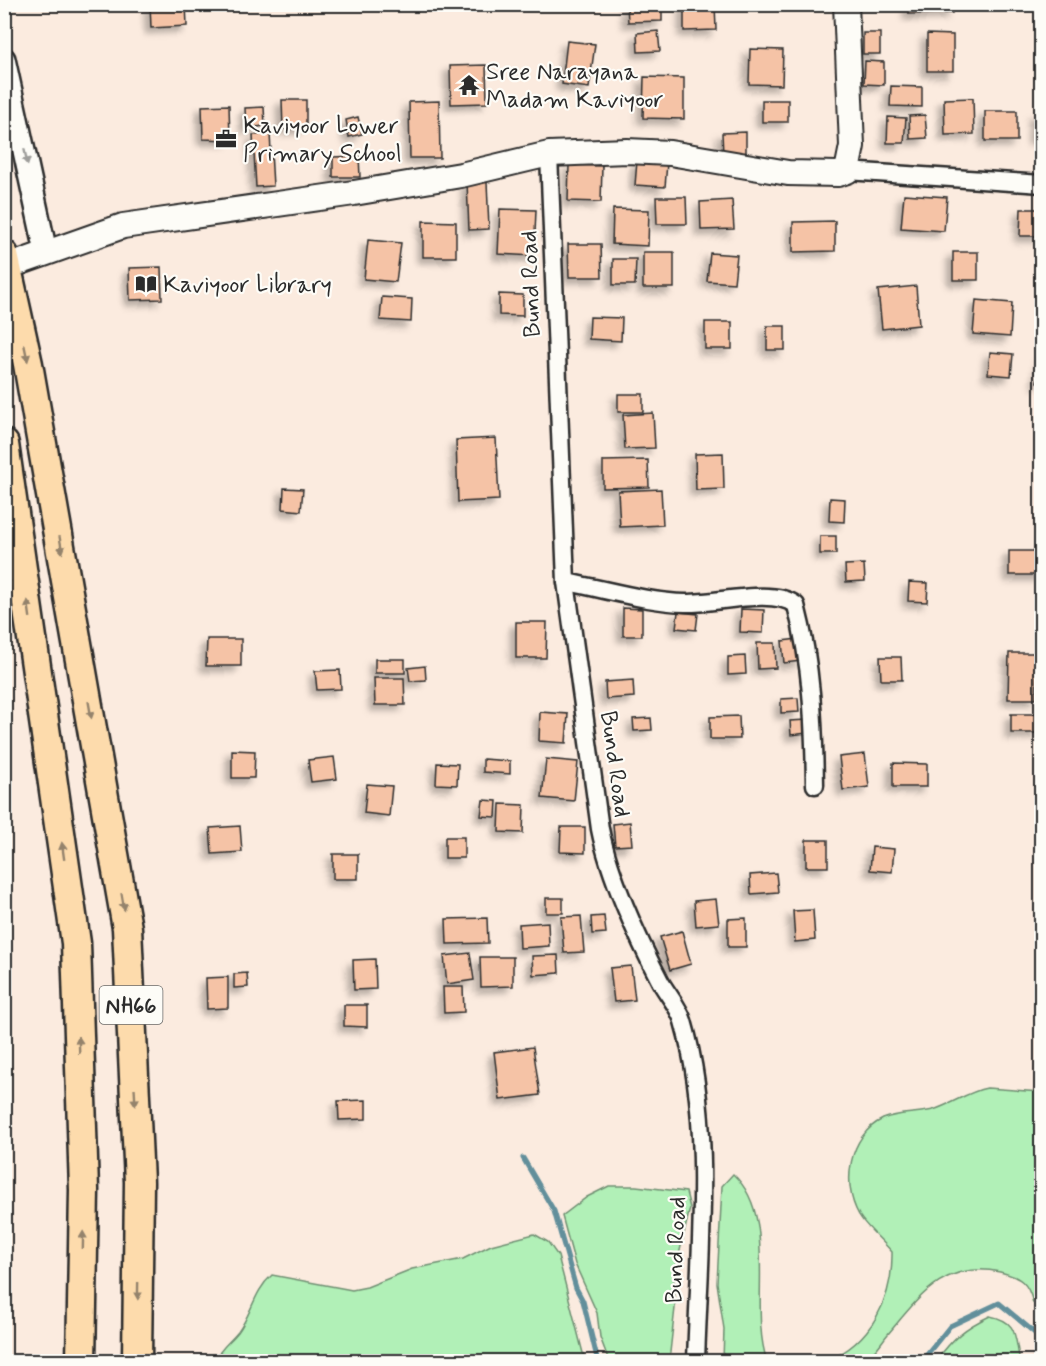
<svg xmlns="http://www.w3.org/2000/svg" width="1046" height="1366" viewBox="0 0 1046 1366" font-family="Mynerve,sans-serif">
<defs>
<filter id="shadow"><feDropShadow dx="-5.5" dy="5.5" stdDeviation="3" flood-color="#0004"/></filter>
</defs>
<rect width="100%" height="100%" fill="#fbebdf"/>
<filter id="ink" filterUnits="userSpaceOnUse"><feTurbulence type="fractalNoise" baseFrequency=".0167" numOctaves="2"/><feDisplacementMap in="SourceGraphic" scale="12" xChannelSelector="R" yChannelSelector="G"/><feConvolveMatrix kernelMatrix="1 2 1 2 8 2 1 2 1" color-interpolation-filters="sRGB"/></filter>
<g filter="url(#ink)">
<g fill="#b1f0b7" stroke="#6e8e71" stroke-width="1.5">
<path d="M987,1088L1041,1092V1304L1033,1303C1028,1282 1020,1277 1000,1272C945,1260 920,1296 888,1334C882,1341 877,1350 870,1355C858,1365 840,1362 826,1361C871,1343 893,1299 892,1252C883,1241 865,1226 859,1215C841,1184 849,1135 883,1119C898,1112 917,1114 933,1110C952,1104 967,1092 987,1088Z"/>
<path d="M733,1174C780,1218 748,1306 767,1361H723L724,1329L717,1283L722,1186Z"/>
<path d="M609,1186H636L686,1192L690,1208L674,1276L675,1308L669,1361H609L600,1337L597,1313L575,1264L562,1216L587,1197Z"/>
<path d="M534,1234L548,1242L558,1256L585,1361H215C219,1349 230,1342 238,1332C252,1313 254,1291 272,1275L352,1290L367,1287L412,1269L463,1259L491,1245Z"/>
<path d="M990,1316C1019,1322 1014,1336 1020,1361H936C953,1338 964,1328 990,1316Z"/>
</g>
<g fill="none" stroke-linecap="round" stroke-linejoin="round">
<g stroke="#628f9b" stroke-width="5">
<path d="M523,1158L554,1211L576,1288L583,1301L598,1362"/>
<path d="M921,1362L950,1326L999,1303L1042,1339"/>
</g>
</g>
<g fill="#f5c3a6" stroke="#2b2b2b" stroke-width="1.5" filter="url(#shadow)">
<path d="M150,4H186L187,26L151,28Z"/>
<path d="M627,4H662V21L628,22Z"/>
<path d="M684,4H715L716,30L684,31Z"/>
<path d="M909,4H951L952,13L909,14Z"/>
<path d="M658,31L660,51L638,52L637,33Z"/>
<rect x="863" y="33" width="17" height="21"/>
<path d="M927,34L953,35V71H927Z"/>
<path d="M567,41L595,44L589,88L562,84Z"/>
<path d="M750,49L783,50L782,85L749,84Z"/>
<path d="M865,61L884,62V85L864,84Z"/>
<path d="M486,65L487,103L451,104L450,66Z"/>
<path d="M644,77L684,78V119L643,118Z"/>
<path d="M891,86L922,87V107L890,106Z"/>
<path d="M973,98L974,134L945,135L944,99Z"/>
<path d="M282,100H306V128L283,129Z"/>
<rect x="762" y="100" width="26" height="22"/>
<path d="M439,101L440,158H410L409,102Z"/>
<path d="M229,105L230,140L203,139L202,106Z"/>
<path d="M264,107L265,126L246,128L245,108Z"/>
<rect x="985" y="111" width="32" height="30"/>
<path d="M1035,113H1042V139H1034Z"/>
<path d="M925,115L927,138L910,139L909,116Z"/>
<path d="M358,117L362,134L349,137L346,120Z"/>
<path d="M888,117L906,118L904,143H887Z"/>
<path d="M746,132V153L723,154L722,133Z"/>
<path d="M270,134L273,186L256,187L253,135Z"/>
<path d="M359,156L360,177H333V157Z"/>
<path d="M637,161L667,163L665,187L635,185Z"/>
<path d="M569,165L602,166L601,202L568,201Z"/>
<path d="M467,182H487L489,229L469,230Z"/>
<path d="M904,194L947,197L944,231L901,228Z"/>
<path d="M656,197H686L687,224H657Z"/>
<path d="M732,200L734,229L701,230L700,202Z"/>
<path d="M500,209L536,210L534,256L498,254Z"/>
<path d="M613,209L649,210L648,246L612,244Z"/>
<path d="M1021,209H1042V236H1020Z"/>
<path d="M423,221L456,222V257H423Z"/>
<path d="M835,221V251L793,252V222Z"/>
<path d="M368,240L401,243L396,282L364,279Z"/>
<path d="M568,244H601L602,277H569Z"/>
<rect x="643" y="252" width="31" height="36"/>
<rect x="953" y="252" width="25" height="28"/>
<path d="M710,253L737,255L734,283L707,281Z"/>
<path d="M613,259H636L635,285H613Z"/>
<path d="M161,267L162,299L130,300L129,268Z"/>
<path d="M916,286L919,325L882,329L878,290Z"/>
<path d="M499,294L523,295V316L499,315Z"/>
<path d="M382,297L412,299L411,322L380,320Z"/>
<path d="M976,300L1012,303L1010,337L973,334Z"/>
<path d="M590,317L622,318L621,341L589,339Z"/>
<rect x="705" y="322" width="27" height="27"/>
<rect x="767" y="326" width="18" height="24"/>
<path d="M990,352L1013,354L1011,376L988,374Z"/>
<path d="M1042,355V383L1037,382Z"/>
<rect x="618" y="394" width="25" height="18"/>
<path d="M653,413L655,448L625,449L623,415Z"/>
<path d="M496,438L499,500L458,502L456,440Z"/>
<path d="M723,453L724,489L696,490L695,454Z"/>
<path d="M648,460L649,487L603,488V461Z"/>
<path d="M284,488L303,489L301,511L283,509Z"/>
<path d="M661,489L663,525L620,527L618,491Z"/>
<path d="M830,498L845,499L844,522L829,521Z"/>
<rect x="820" y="536" width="16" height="18"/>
<rect x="1009" y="551" width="33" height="24"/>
<path d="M864,564L865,581L846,582L845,565Z"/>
<path d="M909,582L928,583L927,602L908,601Z"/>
<path d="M623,608L642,609V636H623Z"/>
<path d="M741,609L764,610L763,633L740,632Z"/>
<path d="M678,612L698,614L696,630L676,628Z"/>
<path d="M516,622H547L546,658H516Z"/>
<path d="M207,639H241V666H206Z"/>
<path d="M798,639L801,661L784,663L782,641Z"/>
<path d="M757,643H775L776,668L758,669Z"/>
<path d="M1009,653H1037L1036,699H1008Z"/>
<path d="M745,656L746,674L728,675V657Z"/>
<path d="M880,657H901L902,680H881Z"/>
<rect x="375" y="659" width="30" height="14"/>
<path d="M425,666L426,680L410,681L408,668Z"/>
<path d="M340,670L341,689L317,690L315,671Z"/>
<path d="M374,678H404L405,705H375Z"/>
<path d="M633,680L634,697L606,699L605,682Z"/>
<path d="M798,698L799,712L781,713V699Z"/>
<path d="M540,712L568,714L566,743L539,741Z"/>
<rect x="1011" y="714" width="27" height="19"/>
<path d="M739,716L740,739H710V717Z"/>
<path d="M651,718L652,730L634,731L633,719Z"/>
<path d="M806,720L807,733L791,735L790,721Z"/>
<path d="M232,750L255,751L254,778H232Z"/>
<path d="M865,754L869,787L843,790L839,757Z"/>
<path d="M334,757L337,779L311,782L308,760Z"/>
<path d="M483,759L510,761V774L483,772Z"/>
<path d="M546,759L578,762L574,801L542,798Z"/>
<path d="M437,763L458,764L457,785L436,784Z"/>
<path d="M893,763L927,764V787H893Z"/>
<path d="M367,784L392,786L389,816L364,813Z"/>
<path d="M483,800L497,801L496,817L481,816Z"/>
<path d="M500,804L524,805L523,833L499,832Z"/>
<path d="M630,822L632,845L615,846L613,824Z"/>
<path d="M240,826L242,852L212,854L210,828Z"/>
<path d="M561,827H585V853L560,852Z"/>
<rect x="445" y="837" width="19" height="21"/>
<rect x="806" y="840" width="22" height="27"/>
<path d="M872,847L894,849L892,872L870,870Z"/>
<rect x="333" y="854" width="25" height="25"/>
<path d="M776,873L778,892L751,894L750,875Z"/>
<rect x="546" y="898" width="17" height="15"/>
<path d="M716,899L719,924L696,926L694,901Z"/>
<path d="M813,910L815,940L795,942L793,911Z"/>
<path d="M581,916L584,952L564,953L561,917Z"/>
<path d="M604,916L606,933L592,934L591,917Z"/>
<path d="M487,918L488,943L447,944L446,919Z"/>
<path d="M746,918V947H728V919Z"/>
<path d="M548,922L549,946L520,948L519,924Z"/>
<path d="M682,931L691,964L670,970L660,937Z"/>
<path d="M470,953L474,980L447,984L444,956Z"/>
<path d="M558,955L559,973L533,975L532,956Z"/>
<path d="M480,957H513V986L481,987Z"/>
<path d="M375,959L376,989L354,990L353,960Z"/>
<path d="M631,966L635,1000L614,1002L610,968Z"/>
<path d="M247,973L248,987L234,988V974Z"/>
<path d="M228,977V1008L207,1009L206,978Z"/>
<path d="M443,987H463L464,1012L444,1013Z"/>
<path d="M344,1005H367V1027L344,1026Z"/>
<path d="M533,1047L540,1095L500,1100L494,1052Z"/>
<path d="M366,1100V1119L339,1120L338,1101Z"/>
</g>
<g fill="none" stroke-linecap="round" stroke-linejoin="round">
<defs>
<g id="minor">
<path d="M549,154L566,582L600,829C609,875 638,939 660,981C667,994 679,1007 683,1021C714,1127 699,1252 696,1362"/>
<path d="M847,171L1042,184"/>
<path d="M566,582C605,589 646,602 686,603C714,604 773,587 796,605C812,666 814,722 815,785"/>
</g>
<path id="tertiary" d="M4,59L46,252"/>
<path id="secondary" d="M21,262L123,226L354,193L461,175L549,154L627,151L670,153L788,173L838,174L847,171L852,146L846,4"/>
<g id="trunk">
<path d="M4,255L28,364L127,928L139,1182L137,1362"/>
<path d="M4,444L76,943L84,1190L81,1362"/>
</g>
</defs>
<use href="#minor" stroke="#2b2b2b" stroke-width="21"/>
<use href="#tertiary" stroke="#2b2b2b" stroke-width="26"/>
<use href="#secondary" stroke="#2b2b2b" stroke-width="28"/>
<use href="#trunk" stroke="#2b2b2b" stroke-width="33"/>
<use href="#minor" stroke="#fdfcf7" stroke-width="16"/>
<use href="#tertiary" stroke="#fdfcf7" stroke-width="21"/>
<use href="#secondary" stroke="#fdfcf7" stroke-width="24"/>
<use href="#trunk" stroke="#fddbac" stroke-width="28"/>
</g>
<defs><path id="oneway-solid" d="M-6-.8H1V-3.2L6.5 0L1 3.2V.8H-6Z" transform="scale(1.5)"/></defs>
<use fill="#9e9e9b" href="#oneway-solid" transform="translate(26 157) rotate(78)"/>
<g fill="#94836c">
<use href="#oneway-solid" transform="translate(26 353) rotate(78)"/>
<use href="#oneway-solid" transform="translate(61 545) rotate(80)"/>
<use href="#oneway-solid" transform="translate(29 609) rotate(-98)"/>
<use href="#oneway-solid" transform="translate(90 710) rotate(80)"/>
<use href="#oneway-solid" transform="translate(63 851) rotate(-98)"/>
<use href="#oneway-solid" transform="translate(123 902) rotate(80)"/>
<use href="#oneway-solid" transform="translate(79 1045) rotate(-92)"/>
<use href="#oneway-solid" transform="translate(135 1097) rotate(87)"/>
<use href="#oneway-solid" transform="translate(83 1240) rotate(-89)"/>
<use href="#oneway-solid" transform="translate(138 1291) rotate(91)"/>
</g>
</g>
<defs>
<symbol id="temple-bare" viewBox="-9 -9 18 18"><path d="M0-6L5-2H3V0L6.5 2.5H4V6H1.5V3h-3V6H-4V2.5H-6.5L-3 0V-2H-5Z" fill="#2b2b2b" stroke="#fdfcf7" stroke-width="2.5" paint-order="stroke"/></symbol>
<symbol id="office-bare" viewBox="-9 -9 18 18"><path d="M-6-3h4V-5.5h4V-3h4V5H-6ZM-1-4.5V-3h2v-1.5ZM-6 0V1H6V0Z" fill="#2b2b2b" stroke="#fdfcf7" stroke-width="2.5" paint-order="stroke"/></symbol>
<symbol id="library-bare" viewBox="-9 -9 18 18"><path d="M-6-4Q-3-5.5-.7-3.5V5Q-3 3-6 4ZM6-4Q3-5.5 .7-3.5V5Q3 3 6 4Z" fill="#2b2b2b" stroke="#fdfcf7" stroke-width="2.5" paint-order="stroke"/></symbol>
</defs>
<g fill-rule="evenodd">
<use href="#temple-bare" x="454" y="70" width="30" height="30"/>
<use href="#office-bare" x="211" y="124" width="30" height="30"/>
<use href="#library-bare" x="131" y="269" width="30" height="30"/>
</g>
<g text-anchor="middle" stroke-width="4.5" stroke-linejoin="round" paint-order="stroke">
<rect fill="#fdfcf7" stroke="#6a6a68" stroke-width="1.5" x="99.5" y="986" width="63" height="38" rx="4.5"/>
<g font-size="22" font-weight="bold" fill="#2b2b2b">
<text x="131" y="1013">NH66</text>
</g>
<g font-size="24" fill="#2b2b2b" stroke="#fdfcf7" text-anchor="start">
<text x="486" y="79">Sree Narayana<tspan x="486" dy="28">Madam Kaviyoor</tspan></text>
<text x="243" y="133">Kaviyoor Lower<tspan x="243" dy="28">Primary School</tspan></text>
<text x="163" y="292">Kaviyoor Library</text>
</g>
<g font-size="24" fill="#2b2b2b" stroke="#fdfcf7">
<text transform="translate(530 284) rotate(-92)" y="8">Bund Road</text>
<text transform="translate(616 764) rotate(82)" y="8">Bund Road</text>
<text transform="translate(675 1250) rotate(-88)" y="8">Bund Road</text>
</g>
</g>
<rect width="1046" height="1366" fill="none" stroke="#fdfcf7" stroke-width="24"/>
<rect x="12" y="12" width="1022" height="1342" fill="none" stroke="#2b2b2b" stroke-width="2" filter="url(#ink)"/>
</svg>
